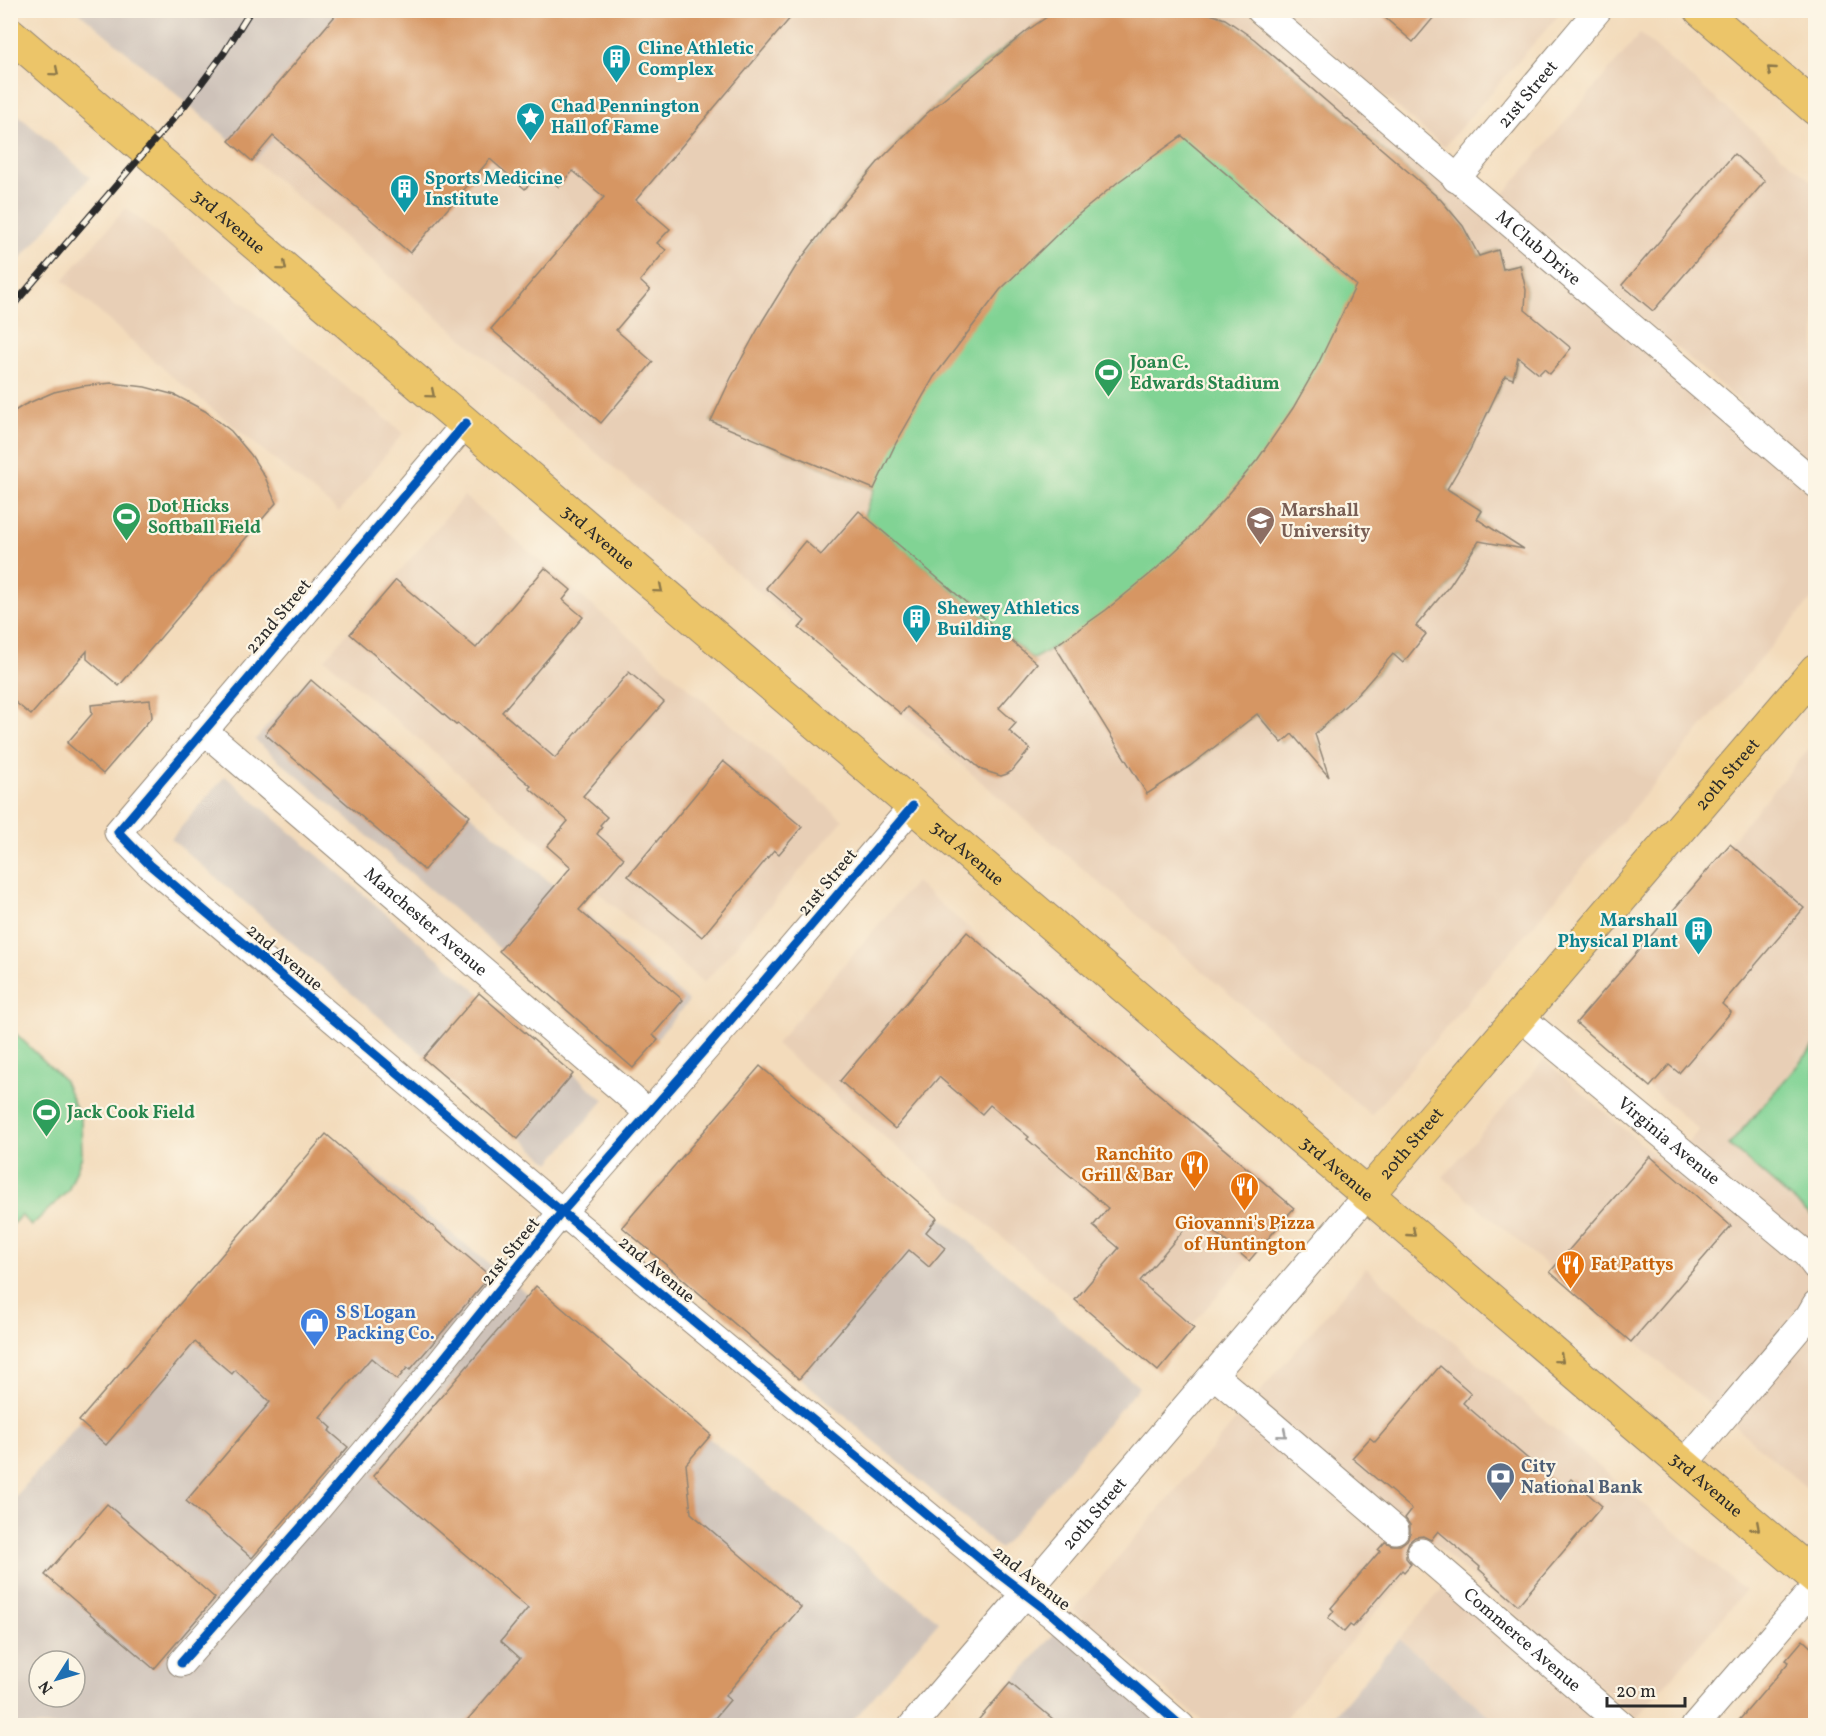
<svg xmlns="http://www.w3.org/2000/svg" width="1826" height="1736" viewBox="0 0 1826 1736" font-family="Vollkorn,serif">
<rect width="100%" height="100%" fill="#fcf5e5"/>
<filter id="ink" filterUnits="userSpaceOnUse"><feTurbulence type="fractalNoise" baseFrequency=".0167" numOctaves="2"/><feDisplacementMap in="SourceGraphic" scale="12" xChannelSelector="R" yChannelSelector="G"/><feConvolveMatrix kernelMatrix="1 2 1 2 8 2 1 2 1" color-interpolation-filters="sRGB"/></filter>
<filter id="wash" filterUnits="userSpaceOnUse"><feTurbulence type="fractalNoise" baseFrequency=".008" numOctaves="4" result="noise"/><feDisplacementMap in="SourceGraphic" scale="24" xChannelSelector="R" yChannelSelector="G"/><feGaussianBlur stdDeviation="1.35" result="paint"/><feColorMatrix in="noise" values="0 0 0 0 0 0 0 0 0 0 0 0 0 0 0 0 0 1.4 0 .05"/><feComposite in="paint" operator="in"/></filter>
<g filter="url(#wash)">
<rect width="100%" height="100%" fill="#f3dbbb"/>
<g fill="#e8cfb6">
<path d="M384,11H1247L1815,497V595L1371,1115L255,161Z"/>
<path d="M1284,11H1562L1444,147Z"/>
<path d="M1640,34L1815,184V466L1501,197Z"/>
<path d="M126,208L403,433L339,512L173,377L63,280Z"/>
<path d="M464,496L843,820L704,983L325,659Z"/>
<path d="M1815,742V1495L1443,1177L1544,1060L1667,1166L1699,1130L1574,1024Z"/>
<path d="M915,882L1294,1206L1155,1368L776,1044Z"/>
<path d="M1366,1268L1745,1591L1637,1718L1434,1544L1279,1725H1207L1073,1610Z"/>
<path d="M1446,1585L1610,1725H1500L1399,1639Z"/>
</g>
<g fill="#cec2b9" fill-rule="evenodd">
<path d="M78,11H384L255,161Z"/>
<path d="M11,109L90,177L11,270Z"/>
<path d="M310,677L689,1001L635,1064L255,740Z"/>
<path d="M225,776L604,1100L550,1163L171,839Z"/>
<path d="M326,1134L939,1621L849,1725L11,1726V1502ZM39,1661H75V1697H39Z"/>
<path d="M936,1213L1139,1387L1000,1549L797,1375Z"/>
<path d="M1058,1629L1171,1726H975Z"/>
<path d="M1399,1639L1500,1725H1326Z"/>
</g>
<g fill="#81d394" stroke="#567f60" stroke-width="1.5">
<path d="M1057,11L1225,19L1254,39L1441,200L1463,226L1479,256L1498,250L1503,269L1520,265L1526,290L1523,339L1513,379L1505,376L1470,450L1447,489L1482,511L1478,519L1501,536L1500,541L1496,544L1491,543L1471,530L1465,538L1476,546L1450,585L1416,626L1403,663L1393,655L1359,693L1318,732L1308,721L1303,726L1319,744L1321,750L1318,754L1292,734L1282,743L1257,714L1190,766L1056,646L1033,659L864,516L874,489L711,421C731,385 751,349 771,313C780,296 789,277 800,261C868,163 957,76 1057,11Z"/>
<path d="M10,1028L63,1079L81,1119L82,1156L68,1191L31,1226L21,1215L11,1226Z"/>
<path d="M1815,1045V1219L1729,1145Z"/>
</g>
<g id="blocks">
<g fill="#d69664">
<path d="M340,10H797L636,200L670,229L657,243L666,250L640,281L650,290L616,330L653,362L601,423L491,329L604,197L573,171L559,187L540,171L525,189L490,159L410,253L273,136L252,161L229,141Z"/>
<path d="M1057,10H1198L1225,19L1254,39L1441,200L1463,226L1479,256L1498,250L1503,269L1520,265L1526,290L1525,310L1571,348L1550,374L1544,369L1539,374L1518,357L1513,379L1505,376L1470,450L1447,489L1482,511L1477,519L1524,549L1479,541L1450,585L1416,626L1426,634L1403,663L1393,654L1359,693L1315,734L1329,777L1292,734L1282,743L1257,714L1190,766L1147,794L1055,646L1106,610L1155,570L1191,536L1227,496L1258,459L1293,408L1317,366L1356,285L1182,136L1118,182L1073,219L1000,290L934,377L896,443L874,489L711,421L731,378L763,320L798,263L838,210L879,161L926,114L1028,30Z"/>
<path d="M1376,10H1440L1413,42Z"/>
<path d="M1734,154L1765,181L1653,311L1622,285Z"/>
<path d="M112,383L145,387L175,395L205,411L231,431L251,455L265,477L276,503L119,686L87,659V651L31,715L10,698V414L24,405L54,392L82,386Z"/>
<path d="M859,511L1037,663L999,708L1016,723L1009,731L1030,749L1012,771L1007,774L1001,776L982,770L907,707L901,714L799,628L805,621L766,588L805,541L821,555Z"/>
<path d="M545,568L571,590L563,600L583,617L502,712L555,758L629,672L664,702L583,796L607,817L600,825L602,827L597,834L624,858L579,910L683,1000L653,1035L658,1040L633,1068L499,951L571,867L547,846L568,821L529,788L531,786L458,724L456,725L350,634L396,580L476,648Z"/>
<path d="M311,680L470,816L424,870L265,734Z"/>
<path d="M150,700L152,717L103,774L67,743L92,714L91,705Z"/>
<path d="M723,761L802,827L779,854L774,850L702,937L628,876Z"/>
<path d="M1730,844L1804,908L1722,1004L1731,1012L1679,1073L1669,1065L1650,1087L1576,1023Z"/>
<path d="M967,932L1294,1208L1249,1261L1196,1216L1140,1281L1194,1328L1158,1371L1075,1300L1119,1248L1093,1226L1108,1208L1027,1139L1029,1137L990,1105L982,1114L939,1077L895,1129L840,1081Z"/>
<path d="M479,993L573,1074L518,1139L423,1058Z"/>
<path d="M760,1066L937,1218L926,1232L945,1248L929,1267L909,1250L799,1379L622,1227Z"/>
<path d="M326,1134L490,1276L410,1370L407,1368L397,1380L371,1358L320,1417L332,1428L329,1431L348,1447L252,1558L186,1501L270,1402L235,1370L232,1374L195,1342L106,1445L79,1421Z"/>
<path d="M1650,1156L1731,1226L1631,1342L1550,1272Z"/>
<path d="M536,1286L711,1435L686,1464L691,1513L801,1607L725,1696L730,1700L709,1725H463L520,1658L501,1641L528,1608L373,1476Z"/>
<path d="M1440,1366L1471,1393L1463,1403L1563,1489L1571,1479L1602,1506L1518,1605L1488,1579L1489,1578L1479,1569L1480,1567L1438,1531L1431,1540L1423,1536L1415,1537L1409,1542L1406,1550V1558L1411,1564L1404,1572L1402,1570L1353,1627L1350,1625L1344,1632L1328,1618L1334,1611L1331,1608L1380,1551L1378,1550L1385,1542L1392,1545H1400L1407,1540L1410,1533V1525L1405,1518L1412,1509L1352,1458L1370,1438L1375,1442Z"/>
<path d="M107,1504L215,1598L154,1669L45,1575Z"/>
<path d="M1803,1640L1815,1651V1725H1735L1789,1662L1786,1660Z"/>
<path d="M1010,1683L1060,1725H974Z"/>
</g>
</g>
</g>
<g filter="url(#ink)">
<use href="#blocks" fill-opacity="0" stroke="#8f8373" stroke-width="1.5"/>
<g fill="none" stroke-linecap="round" stroke-linejoin="round">
<defs>
<g id="minor">
<path id="s1" d="M1260,10L1816,484"/>
<path id="s2" d="M1456,179L1598,10"/>
<path d="M466,423L118,832L150,865L562,1212L995,1571L1054,1616L1181,1726"/>
<path id="s3" d="M203,730L649,1113"/>
<path id="s4" d="M1519,1016L1806,1254L1816,1267"/>
<path d="M1214,1375L1395,1530"/>
<path d="M1684,1464L1809,1316L1816,1304"/>
<path id="s5" d="M1421,1552L1623,1726"/>
<path d="M181,1663L318,1508L441,1362L562,1212L728,1023L913,806"/>
<path id="s6" d="M912,1726L1367,1195"/>
<path d="M1695,1726L1816,1586"/>
</g>
<g id="major">
<path d="M1701,10L1816,109"/>
<path id="s7" d="M10,34L1816,1578"/>
<path id="s8" d="M1367,1195L1816,670"/>
</g>
</defs>
<use href="#minor" stroke="#8f8373" stroke-width="29"/>
<use href="#major" stroke="#8f8373" stroke-width="35"/>
<use href="#minor" stroke="#fff" stroke-width="27"/>
<use href="#major" stroke="#ecc569" stroke-width="33"/>
<defs>
<path id="rail" d="M10,309L186,104L224,53L251,10"/>
</defs>
<use href="#rail" stroke="#2b2b2b" stroke-width="7"/>
<use href="#rail" stroke="#fcf5e5" stroke-width="4.5" stroke-dasharray="14" stroke-linecap="butt"/>
<defs>
<g id="cycleway">
<path d="M466,423L118,832L150,865L562,1212L995,1571L1054,1616L1181,1726"/>
<path d="M181,1663L318,1508L441,1362L562,1212L728,1023L913,806"/>
</g>
</defs>
<use href="#cycleway" stroke="#fcf5e5" stroke-width="13"/>
<use href="#cycleway" stroke="#0057b8" stroke-width="9"/>
</g>
<defs><path id="oneway-chevron" d="M-2-3.5L2.5 0L-2 3.5" fill="none" stroke-width="1.6" stroke-linecap="round" stroke-linejoin="round" transform="scale(1.5)"/></defs>
<g stroke="#8c784a">
<use href="#oneway-chevron" transform="translate(1771 70) rotate(-139)"/>
<use href="#oneway-chevron" transform="translate(55 72) rotate(40)"/>
<use href="#oneway-chevron" transform="translate(283 267) rotate(40)"/>
<use href="#oneway-chevron" transform="translate(431 394) rotate(40)"/>
<use href="#oneway-chevron" transform="translate(659 589) rotate(40)"/>
<use href="#oneway-chevron" transform="translate(1412 1233) rotate(41)"/>
<use href="#oneway-chevron" transform="translate(1560 1359) rotate(40)"/>
<use href="#oneway-chevron" transform="translate(1756 1527) rotate(41)"/>
</g>
<use stroke="#a0a0a0" href="#oneway-chevron" transform="translate(1283 1434) rotate(40)"/>
</g>
<defs>
<symbol id="building-pin" viewBox="-11 -11 22 30"><path d="M0 17L-7.5 6A9.5 9.5 0 1 1 7.5 6Z" fill="#0f9aa8" stroke="#fcf5e5"/><path d="M-4-6H4V6H1V3H-1V6H-4ZM-2.5-4.3h1.7v1.8h-1.7ZM.8-4.3h1.7v1.8H.8ZM-2.5-1h1.7V.8h-1.7ZM.8-1h1.7V.8H.8Z" fill="#fff"/></symbol>
<symbol id="sight-pin" viewBox="-11 -11 22 30"><path d="M0 17L-7.5 6A9.5 9.5 0 1 1 7.5 6Z" fill="#0f9aa8" stroke="#fcf5e5"/><path d="M0-6L1.8-2.2L6-1.7L2.9 1.2L3.7 5.4L0 3.3L-3.7 5.4L-2.9 1.2L-6-1.7L-1.8-2.2Z" fill="#fff"/></symbol>
<symbol id="stadium-pin" viewBox="-11 -11 22 30"><path d="M0 17L-7.5 6A9.5 9.5 0 1 1 7.5 6Z" fill="#2e9e5b" stroke="#fcf5e5"/><path d="M0-5a6.5 5 0 1 0 0 10a6.5 5 0 1 0 0-10ZM-3.5-1.8h7v3.6h-7Z" fill="#fff"/></symbol>
<symbol id="university-pin" viewBox="-11 -11 22 30"><path d="M0 17L-7.5 6A9.5 9.5 0 1 1 7.5 6Z" fill="#8d6e63" stroke="#fcf5e5"/><path d="M0-5L7-2L0 1L-7-2ZM-4 1L0 2.5L4 1V4Q0 6-4 4Z" fill="#fff"/></symbol>
<symbol id="restaurant-pin" viewBox="-11 -11 22 30"><path d="M0 17L-7.5 6A9.5 9.5 0 1 1 7.5 6Z" fill="#e8710a" stroke="#fcf5e5"/><path d="M-5-6h1v4h1v-4h1v4h1v-4h1v5L-1.5 .5V6h-2V.5L-5-1ZM5-6V6H3V1.5H1.5Q1.5-4 5-6Z" fill="#fff"/></symbol>
<symbol id="shop-pin" viewBox="-11 -11 22 30"><path d="M0 17L-7.5 6A9.5 9.5 0 1 1 7.5 6Z" fill="#3f7fe0" stroke="#fcf5e5"/><path d="M-5-2.5h2.3a2.7 3.5 0 0 1 5.4 0H5L5.5 6h-11ZM-1.5-2.5h3a1.5 2.3 0 0 0-3 0Z" fill="#fff"/></symbol>
<symbol id="bank-pin" viewBox="-11 -11 22 30"><path d="M0 17L-7.5 6A9.5 9.5 0 1 1 7.5 6Z" fill="#5c6f8a" stroke="#fcf5e5"/><path d="M-6-4H6V4H-6ZM0-2.3a2.3 2.3 0 1 0 0 4.6a2.3 2.3 0 1 0 0-4.6Z" fill="#fff"/></symbol>
</defs>
<g fill-rule="evenodd">
<use href="#building-pin" x="600" y="42" width="33" height="45"/>
<use href="#sight-pin" x="514" y="100" width="33" height="45"/>
<use href="#building-pin" x="388" y="172" width="33" height="45"/>
<use href="#stadium-pin" x="1092" y="356" width="33" height="45"/>
<use href="#stadium-pin" x="110" y="500" width="33" height="45"/>
<use href="#university-pin" x="1244" y="504" width="33" height="45"/>
<use href="#building-pin" x="900" y="602" width="33" height="45"/>
<use href="#building-pin" x="1682" y="914" width="33" height="45"/>
<use href="#stadium-pin" x="30" y="1096" width="33" height="45"/>
<use href="#restaurant-pin" x="1178" y="1148" width="33" height="45"/>
<use href="#restaurant-pin" x="1228" y="1170" width="33" height="45"/>
<use href="#restaurant-pin" x="1554" y="1248" width="33" height="45"/>
<use href="#shop-pin" x="298" y="1306" width="33" height="45"/>
<use href="#bank-pin" x="1484" y="1460" width="33" height="45"/>
</g>
<g text-anchor="middle" stroke-width="4.5" stroke-linejoin="round" paint-order="stroke">
<g font-size="18" font-weight="bold" fill="#0d838f" stroke="#fcf5e5" text-anchor="start">
<text x="638" y="54">Cline Athletic<tspan x="638" dy="21">Complex</tspan></text>
<text x="551" y="112">Chad Pennington<tspan x="551" dy="21">Hall of Fame</tspan></text>
<text x="425" y="184">Sports Medicine<tspan x="425" dy="21">Institute</tspan></text>
<text x="937" y="614">Shewey Athletics<tspan x="937" dy="21">Building</tspan></text>
<text x="1678" y="926" text-anchor="end">Marshall<tspan x="1678" dy="21">Physical Plant</tspan></text>
</g>
<g font-size="18" fill="#2b2b2b" stroke="#fcf5e5">
<text dy="6" stroke="none"><textPath href="#s2" startOffset="111">21st Street</textPath></text>
<text dy="6" stroke="none"><textPath href="#s7" startOffset="288">3rd Avenue</textPath></text>
<text dy="6" stroke="none"><textPath href="#s1" startOffset="366">M Club Drive</textPath></text>
<text dy="6" stroke="none"><textPath href="#s7" startOffset="774">3rd Avenue</textPath></text>
<text transform="translate(278 616) rotate(-50)" y="6">22nd Street</text>
<text dy="6" stroke="none"><textPath href="#s8" startOffset="554">20th Street</textPath></text>
<text dy="6" stroke="none"><textPath href="#s7" startOffset="1260">3rd Avenue</textPath></text>
<text transform="translate(827 882) rotate(-50)" y="6">21st Street</text>
<text dy="6" stroke="none"><textPath href="#s3" startOffset="294">Manchester Avenue</textPath></text>
<text transform="translate(285 957) rotate(40)" y="6">2nd Avenue</text>
<text dy="6" stroke="none"><textPath href="#s4" startOffset="195">Virginia Avenue</textPath></text>
<text dy="6" stroke="none"><textPath href="#s8" startOffset="68">20th Street</textPath></text>
<text dy="6" stroke="none"><textPath href="#s7" startOffset="1746">3rd Avenue</textPath></text>
<text transform="translate(510 1251) rotate(-51)" y="6">21st Street</text>
<text transform="translate(657 1269) rotate(40)" y="6">2nd Avenue</text>
<text dy="6" stroke="none"><textPath href="#s7" startOffset="2232">3rd Avenue</textPath></text>
<text dy="6" stroke="none"><textPath href="#s6" startOffset="280">20th Street</textPath></text>
<text transform="translate(1032 1578) rotate(38)" y="6">2nd Avenue</text>
<text dy="6" stroke="none"><textPath href="#s5" startOffset="134">Commerce Avenue</textPath></text>
</g>
<g font-size="18" font-weight="bold" fill="#27864d" stroke="#fcf5e5" text-anchor="start">
<text x="1130" y="368">Joan C.<tspan x="1130" dy="21">Edwards Stadium</tspan></text>
<text x="148" y="512">Dot Hicks<tspan x="148" dy="21">Softball Field</tspan></text>
<text x="67" y="1118">Jack Cook Field</text>
</g>
<g font-size="18" font-weight="bold" fill="#785e54" stroke="#fcf5e5" text-anchor="start">
<text x="1281" y="516">Marshall<tspan x="1281" dy="21">University</tspan></text>
</g>
<g font-size="18" font-weight="bold" fill="#c56008" stroke="#fcf5e5" text-anchor="end">
<text x="1173" y="1160">Ranchito<tspan x="1173" dy="21">Grill &amp; Bar</tspan></text>
<text x="1245" y="1229" text-anchor="middle">Giovanni's Pizza<tspan x="1245" dy="21">of Huntington</tspan></text>
<text x="1591" y="1270" text-anchor="start">Fat Pattys</text>
</g>
<g font-size="18" font-weight="bold" fill="#366cbe" stroke="#fcf5e5" text-anchor="start">
<text x="336" y="1318">S S Logan<tspan x="336" dy="21">Packing Co.</tspan></text>
</g>
<g font-size="18" font-weight="bold" fill="#4e5e75" stroke="#fcf5e5" text-anchor="start">
<text x="1521" y="1472">City<tspan x="1521" dy="21">National Bank</tspan></text>
</g>
</g>
<rect width="1826" height="1736" fill="none" stroke="#fcf5e5" stroke-width="36"/>
<g transform="translate(57 1679) rotate(233)"><circle r="28" fill="#fcf5e5" stroke="#a8a49b" stroke-width="1.5"/>
<path d="M0-4.5L10 22L0 15L-10 22Z" fill="#1f6fb2"/>
<text y="-9" font-size="16" font-weight="bold" text-anchor="middle" fill="#2b2b2b">N</text>
</g>
<path d="M1607 1697v9h78v-9" fill="none" stroke="#2b2b2b" stroke-width="3"/>
<text x="1616" y="1697" font-size="18" fill="#2b2b2b" stroke="#fcf5e5" stroke-width="4.5" paint-order="stroke">20 m</text>
</svg>
